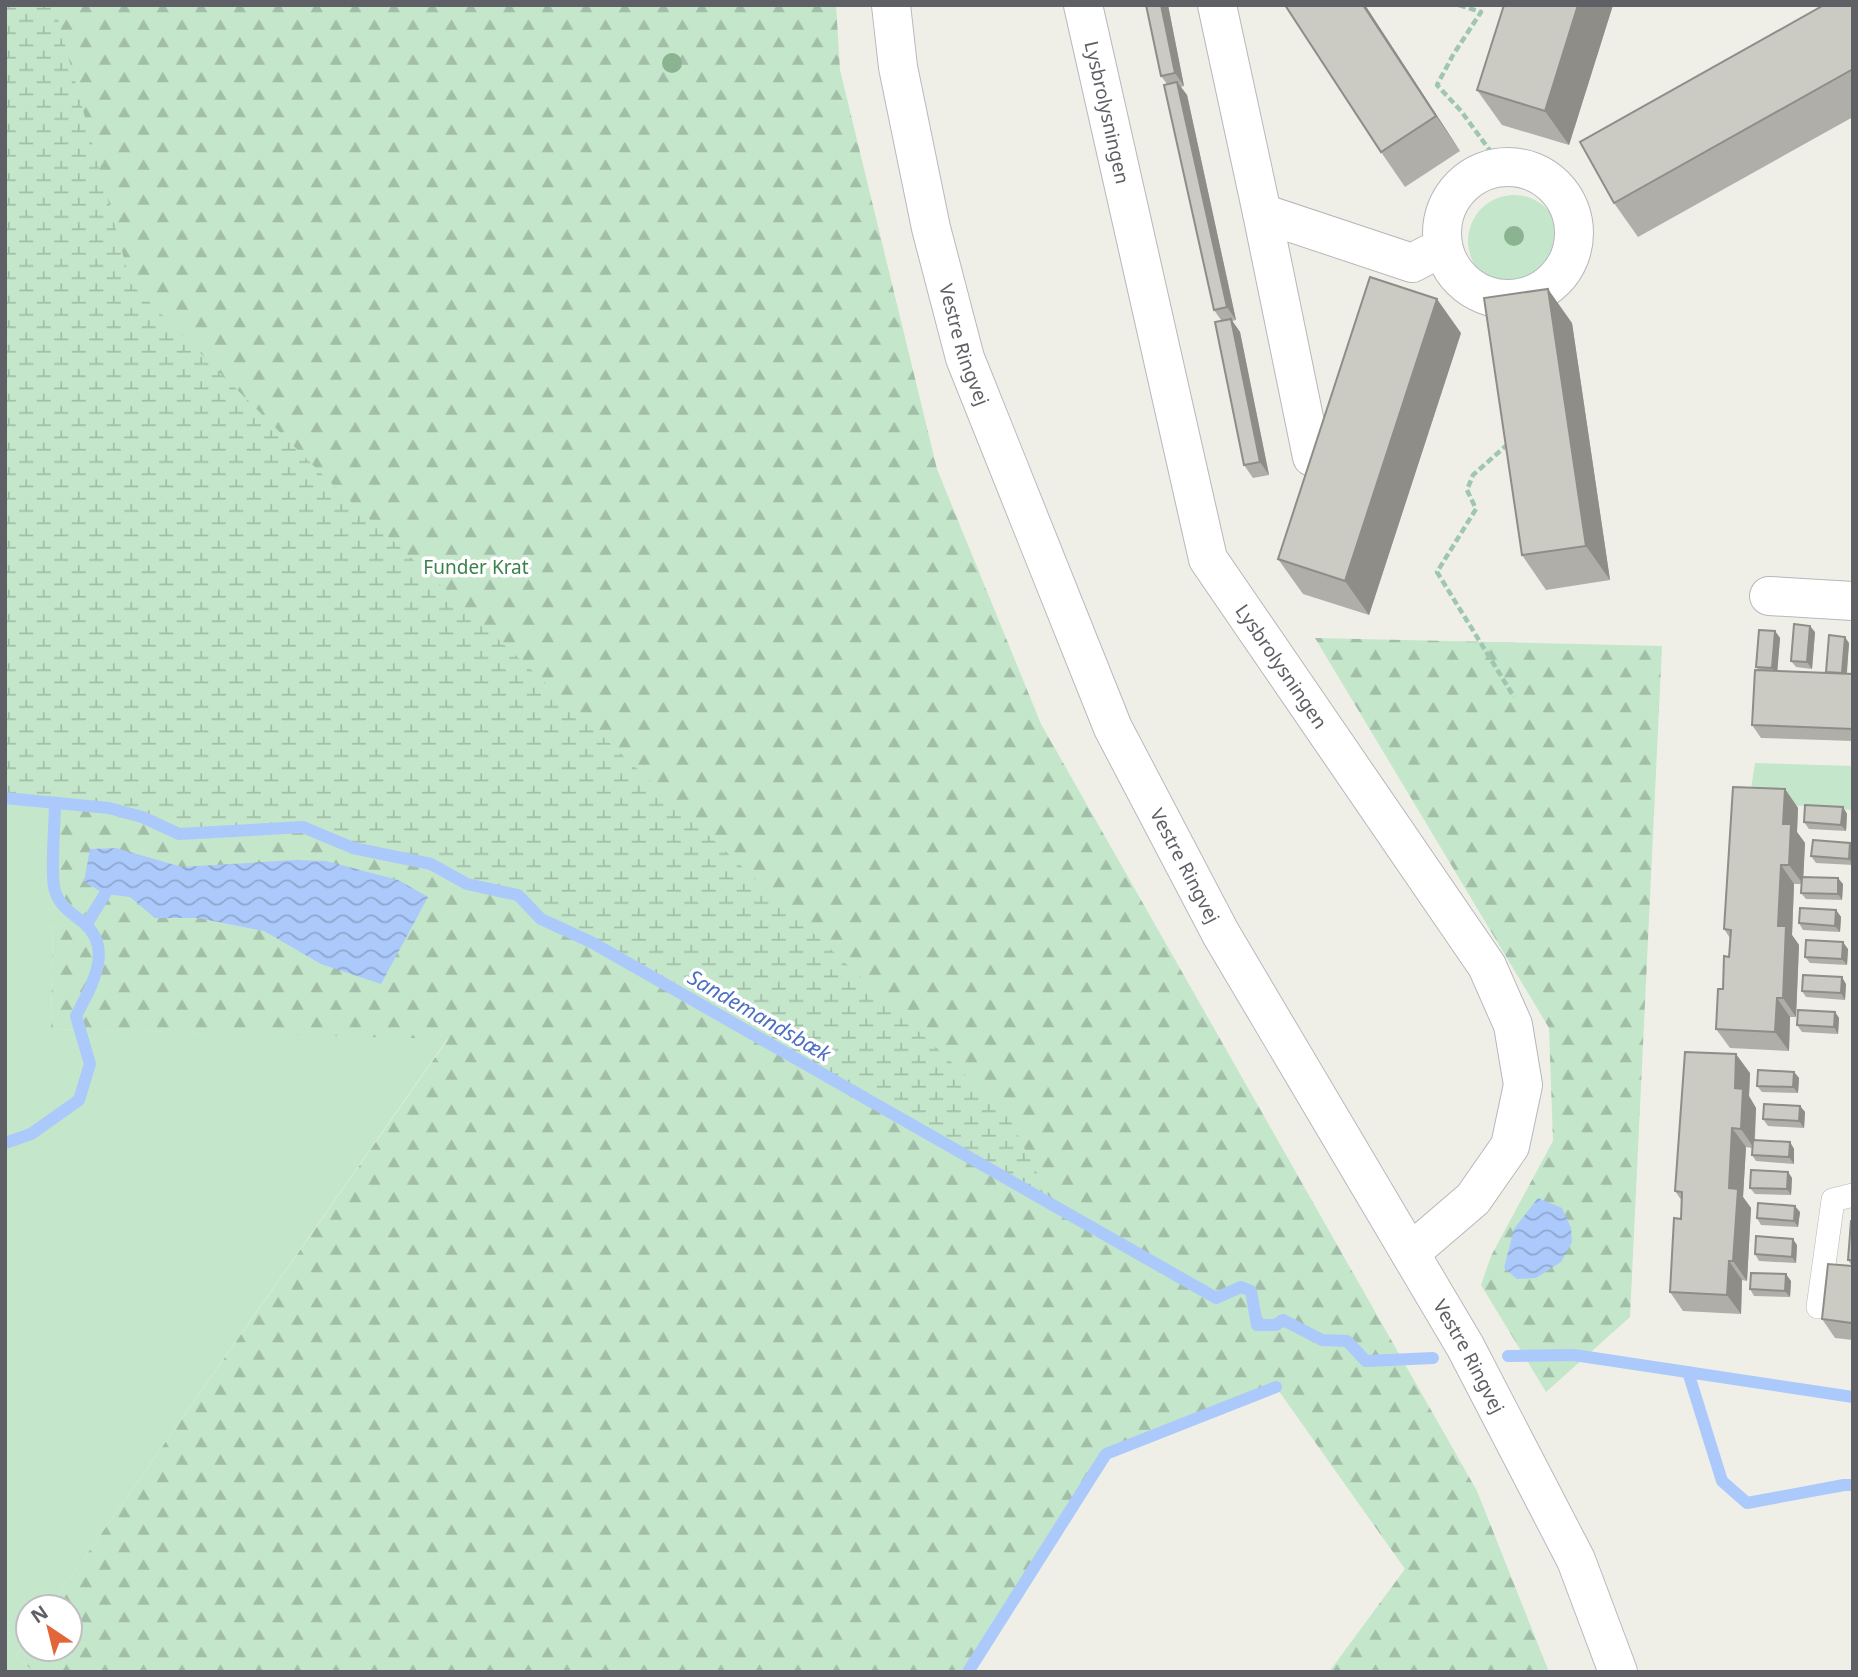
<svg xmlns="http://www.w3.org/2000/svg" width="1858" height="1677" viewBox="0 0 1858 1677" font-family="'Noto Sans',sans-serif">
<defs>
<pattern id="forest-firs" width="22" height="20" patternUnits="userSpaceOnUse" patternTransform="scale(1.75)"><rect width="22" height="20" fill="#c4e6ca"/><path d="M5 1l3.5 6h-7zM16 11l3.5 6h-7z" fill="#a2bea8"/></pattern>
<pattern id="wetland-marsh" width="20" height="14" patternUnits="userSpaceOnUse" patternTransform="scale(1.75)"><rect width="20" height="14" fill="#c4e6ca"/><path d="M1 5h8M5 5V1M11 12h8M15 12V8" fill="none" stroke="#a2bea8"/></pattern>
<pattern id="water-waves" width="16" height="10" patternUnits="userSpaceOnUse" patternTransform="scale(1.75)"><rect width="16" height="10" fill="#abc9fb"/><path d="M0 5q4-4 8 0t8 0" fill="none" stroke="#8ea7cf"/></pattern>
</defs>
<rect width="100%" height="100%" fill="#efefe7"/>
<g fill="#c4e6ca">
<circle cx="1514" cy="241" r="46"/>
<path d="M1755,763L1853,766V810L1749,802Z"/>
<path d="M5,798L55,804L51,1029L448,1038L50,1607H28V1639L16,1656L34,1672H5Z"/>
</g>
<g fill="url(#forest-firs)">
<path d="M5,5H836L840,70L937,469L1041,724L1477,1491L1549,1672H1329L1405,1569L1276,1387L1106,1454L968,1672H34L16,1656L28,1639V1649H70V1607H50L448,1039L51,1029L55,804L5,798Z"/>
<path d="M1315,638L1662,646L1630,1317L1546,1392L1481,1285L1491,1256L1553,1141L1549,1028Z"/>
</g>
<path fill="url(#wetland-marsh)" d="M5,5H54L131,284L334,486L1007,1114L1054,1207L591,942L541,919L518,895L467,884L431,864L353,848L303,827L179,834L142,817L109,808L5,798Z"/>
<g fill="url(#water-waves)">
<path d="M116,848L182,867L295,860L326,861L398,880L428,897L381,984L321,964L264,931L198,918H155L130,897L105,894L84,882L90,849Z"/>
<path d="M1538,1198L1562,1208L1571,1228L1572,1242L1561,1262L1536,1278L1517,1279L1504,1268L1514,1229Z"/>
</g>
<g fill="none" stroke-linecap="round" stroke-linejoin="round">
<g stroke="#abc9fb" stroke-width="12">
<path d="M5,798L109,808L142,817L179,834L303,827L353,848L431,864L467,884L518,895L541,919L591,942L1216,1298L1241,1287L1251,1291L1257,1325H1276L1283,1320L1322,1340L1347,1341L1366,1361L1433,1358"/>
<path d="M86,925L105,894"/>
<path d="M5,1143L31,1134L79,1100L90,1064L76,1016C90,988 115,950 84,923C72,913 60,907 55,891C50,877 55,822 55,804"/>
<path d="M1508,1356L1574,1355L1853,1397"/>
<path d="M1688,1372L1722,1481L1747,1503L1844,1485H1853"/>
<path d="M968,1672L1106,1454L1276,1387"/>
</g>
<defs>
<path id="lane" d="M1818,1307L1833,1200L1853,1195"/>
<g id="street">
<path id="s1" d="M1083,5L1208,559L1487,966L1513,1025L1523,1085L1510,1146L1473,1199L1410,1253"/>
<path d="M1217,5L1262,213L1312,457"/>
<circle cx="1508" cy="233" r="66"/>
<path d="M1262,213L1412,263L1443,247"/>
<path d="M1769,596L1853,601"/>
</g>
<g id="secondary">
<path id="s2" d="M891,5L898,67L931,228L965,358L1113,728L1221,934L1465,1346L1576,1560L1618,1672"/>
</g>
</defs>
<use href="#lane" stroke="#b7b7bc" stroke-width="24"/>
<use href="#street" stroke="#b7b7bc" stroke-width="40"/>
<use href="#secondary" stroke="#b8b9bf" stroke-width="40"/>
<g stroke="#9ec6b1" stroke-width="4.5" stroke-dasharray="7 3.5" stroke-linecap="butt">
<path d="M1459,5L1481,12L1453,55L1437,85L1461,111L1502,167"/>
<path d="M1508,444L1473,475L1467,490L1476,509L1437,572L1514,697"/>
</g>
<use href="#lane" stroke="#fff" stroke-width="23"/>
<use href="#street" stroke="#fff" stroke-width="38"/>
<use href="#secondary" stroke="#fff" stroke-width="38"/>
</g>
<g fill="#8bb391">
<circle cx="672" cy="63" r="10"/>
<circle cx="1514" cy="236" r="10"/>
</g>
<g fill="#afaea8">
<path d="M1146,5H1168L1184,86L1181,87L1187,95L1236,320L1232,321L1240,332L1269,475L1253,478L1244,465L1221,320L1214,310L1167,84L1161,76Z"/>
<path d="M1365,5L1460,151L1405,187L1381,152Z"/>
<path d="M1504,5H1613L1569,145L1502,125L1477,90Z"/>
<path d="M1853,5V117L1638,237L1614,203Z"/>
<path d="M1572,323L1610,580L1546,590L1522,555Z"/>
<path d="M1461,333L1369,615L1303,594L1278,559Z"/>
<path d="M1775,631L1780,638L1777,671L1826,673L1849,643L1847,674H1853V741L1761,738L1752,725L1759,670L1756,667Z"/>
<path d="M1815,632L1812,669L1796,667L1791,661Z"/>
<path d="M1785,789L1798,808L1797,832L1805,843L1803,877L1843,884L1842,900L1806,899L1801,893V884H1794L1792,935L1799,945L1796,1017H1790L1789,1051L1730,1048L1716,1029L1729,957L1730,938L1724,929Z"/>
<path d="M1843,807L1847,814L1846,831L1809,829L1804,822Z"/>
<path d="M1853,847V865L1816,863L1811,856Z"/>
<path d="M1836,910L1841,917L1840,932L1803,930L1799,923Z"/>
<path d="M1848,949L1847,965L1810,963L1805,957Z"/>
<path d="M1846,984L1845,1000L1806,997L1802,991Z"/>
<path d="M1835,1012L1839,1018L1838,1034L1802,1032L1797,1025Z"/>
<path d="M1794,1072L1799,1078L1798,1093L1762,1092L1757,1086Z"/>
<path d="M1750,1073L1749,1096L1756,1108L1755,1140L1790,1142L1794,1149V1164L1756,1161L1752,1155V1148L1746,1147L1743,1197L1751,1208L1747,1281L1742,1280L1741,1314L1683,1311L1670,1292L1681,1219L1682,1201L1675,1191Z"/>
<path d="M1800,1106L1805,1112L1804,1128L1768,1126L1763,1119Z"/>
<path d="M1788,1172L1792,1178L1791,1195L1755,1194L1750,1188Z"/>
<path d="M1800,1212L1798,1227L1761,1225L1757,1218Z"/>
<path d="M1853,1221V1340L1835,1338L1822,1319L1852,1266L1848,1260Z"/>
<path d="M1797,1245L1796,1263L1759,1261L1755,1254Z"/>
<path d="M1791,1281L1790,1297L1754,1296L1750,1289Z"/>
</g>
<g fill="#8e8d88">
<path d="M1161,5H1168L1184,86L1175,73Z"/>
<path d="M1363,5H1365L1460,151L1436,116Z"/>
<path d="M1578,5H1613L1569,145L1545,111Z"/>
<path d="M1177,82L1187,95L1236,320L1227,307Z"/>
<path d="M1548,289L1572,323L1610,580L1586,546Z"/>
<path d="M1437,299L1461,333L1369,615L1345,581Z"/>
<path d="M1231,319L1240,332L1269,475L1260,462Z"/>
<path d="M1810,626L1815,632L1812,669L1807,662Z"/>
<path d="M1775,631L1780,638L1777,675L1772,668Z"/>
<path d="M1845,637L1849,643L1846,680L1842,673Z"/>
<path d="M1785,789L1798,808L1797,832L1805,843L1803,884L1789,865L1783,824Z"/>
<path d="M1843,807L1847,814L1846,831L1841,825Z"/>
<path d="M1850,843L1853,847V864L1849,859Z"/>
<path d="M1781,865L1794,884L1792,935L1799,945L1796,1017L1783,998L1778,926Z"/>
<path d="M1838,878L1843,884L1842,900L1838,894Z"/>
<path d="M1836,910L1841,917L1840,932L1835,926Z"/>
<path d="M1843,942L1848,949L1847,965L1842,959Z"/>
<path d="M1842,977L1846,984L1845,1000L1841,993Z"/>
<path d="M1777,998L1790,1017L1789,1051L1775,1032Z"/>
<path d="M1835,1012L1839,1018L1838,1034L1834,1027Z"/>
<path d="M1736,1054L1750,1073L1749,1096L1756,1108L1754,1148L1741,1129L1735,1088Z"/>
<path d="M1794,1072L1799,1078L1798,1093L1793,1087Z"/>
<path d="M1800,1106L1805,1112L1804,1128L1799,1121Z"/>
<path d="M1732,1128L1746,1147L1743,1197L1751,1208L1747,1281L1733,1261L1729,1188Z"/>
<path d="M1790,1142L1794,1149V1164L1789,1157Z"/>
<path d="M1788,1172L1792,1178L1791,1195L1787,1189Z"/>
<path d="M1795,1206L1800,1212L1798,1227L1794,1221Z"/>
<path d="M1793,1239L1797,1245L1796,1263L1792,1257Z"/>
<path d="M1729,1261L1742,1280L1741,1314L1727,1295Z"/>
<path d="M1786,1274L1791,1281L1790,1297L1785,1291Z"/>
</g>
<g fill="#cbcac3" stroke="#8e8d88" stroke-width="2">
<path d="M1146,5H1161L1175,73L1161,76Z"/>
<path d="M1285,5H1363L1436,116L1381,152Z"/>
<path d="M1504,5H1578L1545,111L1477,90Z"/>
<path d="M1824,5H1853V69L1614,203L1580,142Z"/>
<path d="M1177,82L1227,307L1214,310L1164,85Z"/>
<path d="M1370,277L1437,299L1345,581L1278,559Z"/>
<path d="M1548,289L1586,546L1522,555L1484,298Z"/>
<path d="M1231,319L1260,462L1244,465L1215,322Z"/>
<path d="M1794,624L1810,626L1807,662L1791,661Z"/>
<path d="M1759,630L1775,631L1772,668L1756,667Z"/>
<path d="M1829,635L1845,637L1842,673L1826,672Z"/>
<path d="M1755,670L1853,674V729L1752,725Z"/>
<path d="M1733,787L1785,789L1783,824H1791L1789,865H1781L1778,926H1786L1783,998H1777L1775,1032L1716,1029L1718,989H1723L1724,956L1729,957L1731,930L1724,929Z"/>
<path d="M1805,805L1843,807L1841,825L1804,822Z"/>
<path d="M1813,840L1850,843L1849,859L1811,856Z"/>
<path d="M1802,877L1838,878V894L1801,893Z"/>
<path d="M1800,908L1836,910L1835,926L1799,923Z"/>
<path d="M1806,940L1843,942L1842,959L1805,957Z"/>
<path d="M1803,975L1842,977L1841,993L1802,991Z"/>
<path d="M1798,1010L1835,1012L1834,1027L1797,1025Z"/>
<path d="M1685,1052L1736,1054L1735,1088L1743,1089L1741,1129L1732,1128L1729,1188L1738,1189L1733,1261H1729L1727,1295L1670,1292L1674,1218L1681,1219L1682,1192L1675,1191Z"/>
<path d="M1758,1070L1794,1072L1793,1087L1757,1086Z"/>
<path d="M1764,1104L1800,1106L1799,1121L1763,1119Z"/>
<path d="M1753,1140L1790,1142L1789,1157L1752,1155Z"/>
<path d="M1751,1170L1788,1172L1787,1189L1750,1188Z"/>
<path d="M1758,1203L1795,1206L1794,1221L1757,1218Z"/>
<path d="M1851,1221H1853L1852,1260H1848Z"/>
<path d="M1756,1236L1793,1239L1792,1257L1755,1254Z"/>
<path d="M1853,1257L1852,1323L1822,1319L1828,1264L1852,1266Z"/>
<path d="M1751,1273L1786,1274L1785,1291L1750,1289Z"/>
</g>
<g text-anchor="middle" stroke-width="7" stroke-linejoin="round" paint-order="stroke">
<g font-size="19" fill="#5e6066" stroke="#fff">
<text dy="7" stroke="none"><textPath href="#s1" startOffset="110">Lysbrolysningen</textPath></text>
<text dy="7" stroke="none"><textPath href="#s2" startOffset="348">Vestre Ringvej</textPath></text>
<text dy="7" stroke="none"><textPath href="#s1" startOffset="698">Lysbrolysningen</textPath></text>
<text dy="7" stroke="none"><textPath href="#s2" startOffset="915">Vestre Ringvej</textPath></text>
<text dy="7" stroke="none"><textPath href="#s2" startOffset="1482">Vestre Ringvej</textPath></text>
</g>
<g font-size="19" fill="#39824a" stroke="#fff">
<text x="476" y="574">Funder Krat</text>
</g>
<g font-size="21" font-style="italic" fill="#4d6fbf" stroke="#fff">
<text transform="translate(759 1016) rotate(30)" y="7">Sandemandsbæk</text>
</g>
</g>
<rect width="1858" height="1677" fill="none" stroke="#5e6066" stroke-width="14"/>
<g transform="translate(49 1628) rotate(325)"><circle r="33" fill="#ffffff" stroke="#bfbfc2" stroke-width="2"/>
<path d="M0-5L12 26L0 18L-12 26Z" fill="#e2663a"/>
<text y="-10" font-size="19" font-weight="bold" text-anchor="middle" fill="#5e6066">N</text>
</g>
</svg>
